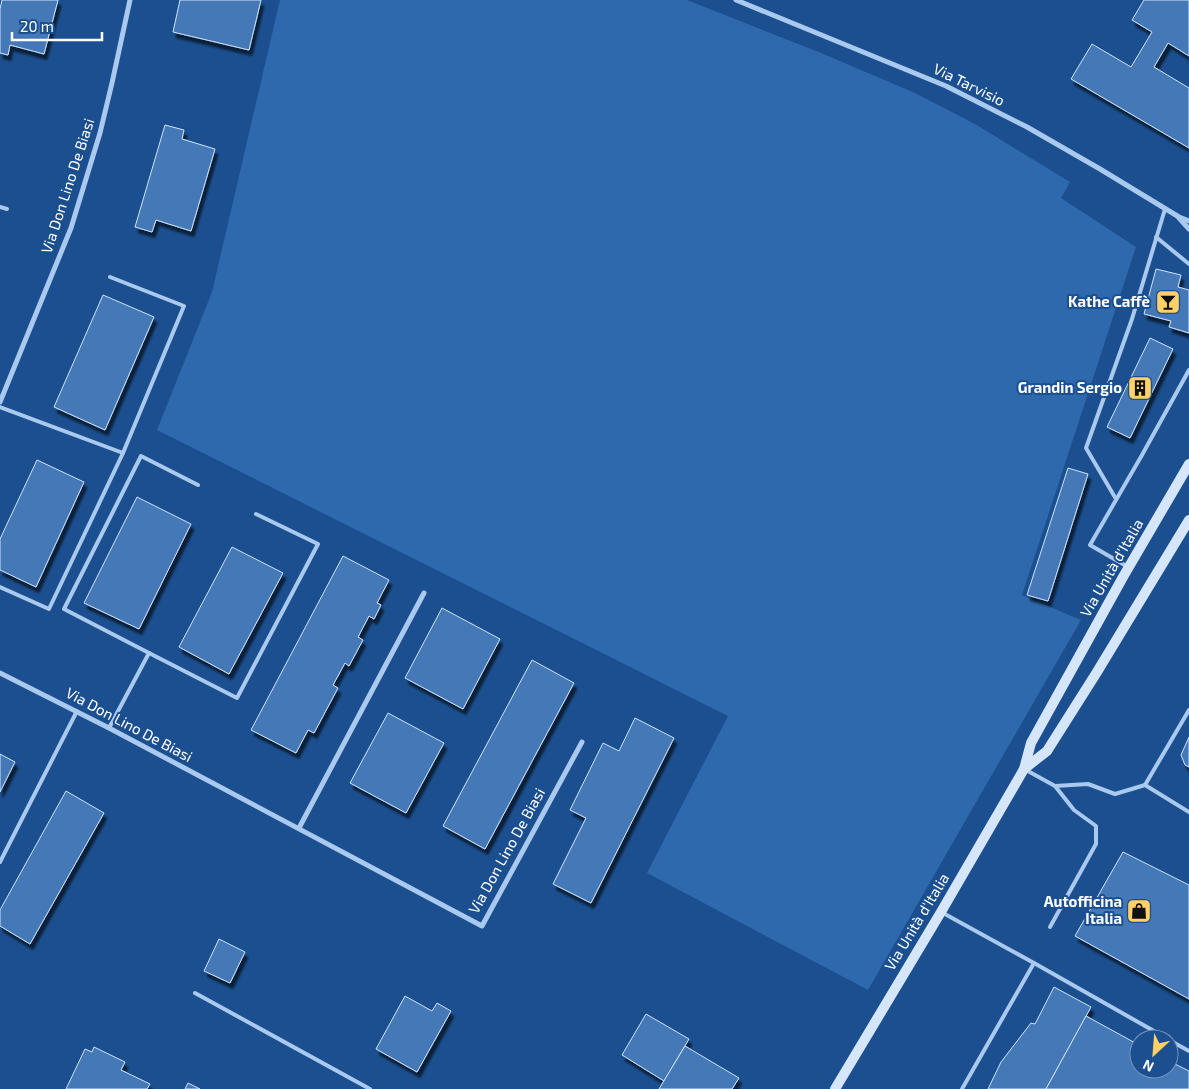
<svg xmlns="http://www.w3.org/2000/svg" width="1189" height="1089" viewBox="0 0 1189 1089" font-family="'Exo 2',sans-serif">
<defs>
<filter id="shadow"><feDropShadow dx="3" dy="5.5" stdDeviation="1" flood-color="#0009"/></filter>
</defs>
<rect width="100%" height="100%" fill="#1b4f8f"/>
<path fill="#2e69ad" d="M280,0H687L821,53L915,93L975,124L1070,182L1061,198L1136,247L1022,595L1081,620L868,990L647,873L728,716L157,430L212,292Z"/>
<g fill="#4478b7" stroke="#cfe3fa" filter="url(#shadow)">
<path d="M2,0H58L44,54L10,45L8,55L0,53V9Z"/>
<path d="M180,0H261L249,50L173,32Z"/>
<path d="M1144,0H1189V56L1168,43L1154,67L1189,88V148L1071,79L1092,44L1131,67L1152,32L1132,20Z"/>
<path d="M165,125L184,130L182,139L215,149L191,231L156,220L152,232L135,227Z"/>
<path d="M1156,269L1181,275L1178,287L1189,290V333L1169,327L1171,321L1144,314Z"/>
<path d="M103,295L154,317L105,430L54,407Z"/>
<path d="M1150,338L1173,349L1130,438L1107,427Z"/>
<path d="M37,460L84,482L36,587L0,570V539Z"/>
<path d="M1068,468L1088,474L1048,601L1027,595Z"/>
<path d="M137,497L191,524L139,629L84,603Z"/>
<path d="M232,547L283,573L229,674L179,647Z"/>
<path d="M343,556L389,580L377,603L381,605L374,619L369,616L358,637L363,640L349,666L345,663L333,685L338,688L314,733L308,730L296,753L251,730Z"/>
<path d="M442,608L500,639L463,709L405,678Z"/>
<path d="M532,660L574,683L485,849L443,826Z"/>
<path d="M388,713L444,743L406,813L350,783Z"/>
<path d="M635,718L674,738L591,903L553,884L586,818L570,810L603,743L619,751Z"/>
<path d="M1189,737V767L1185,765L1181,755Z"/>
<path d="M0,754L15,762L0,792Z"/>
<path d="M66,791L104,813L30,944L0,926V910Z"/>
<path d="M1123,852L1189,885V999L1075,936Z"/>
<path d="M219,939L245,952L230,983L204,971Z"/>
<path d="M1054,987L1091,1007L1046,1089H988L1001,1062L1031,1023L1035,1024Z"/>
<path d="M405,996L432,1011L437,1003L451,1011L417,1072L376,1049Z"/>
<path d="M646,1014L689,1039L664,1081L622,1055Z"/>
<path d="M1086,1016L1139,1045V1069H1169V1061L1189,1071V1089H1046Z"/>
<path d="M685,1046L739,1078L732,1089H659Z"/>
<path d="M94,1047L125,1062L121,1070L150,1084L147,1089H66L85,1049L92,1052Z"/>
<path d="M188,1083L200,1089H185Z"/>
</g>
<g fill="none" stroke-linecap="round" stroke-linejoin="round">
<g stroke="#a9c9ee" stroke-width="4">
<path d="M0,207L7,209"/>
<path d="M1156,237L1189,264"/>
<path d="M0,407L123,453L184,306L110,277"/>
<path d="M1116,499L1086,448L1132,319L1165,209"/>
<path d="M1128,567L1090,545L1142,455L1189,370"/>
<path d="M0,587L49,609L123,453"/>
<path d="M149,653L237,698L318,544L256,514"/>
<path d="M109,728L149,653L64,609L141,456L198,485"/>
<path d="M1026,770L1055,786L1074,810L1096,826V844L1050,927"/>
<path d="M1145,785L1189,710"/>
<path d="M1055,786L1088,784L1115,794L1145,785L1189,812"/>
<path d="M0,862L77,711"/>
<path d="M943,913L1034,963L962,1089"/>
<path d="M1034,963L1168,1039"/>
<path d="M195,993L370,1089"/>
<path d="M1169,1040L1189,1051"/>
</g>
<g stroke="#a9c9ee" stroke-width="5">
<path d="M736,0L946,86L1027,127L1100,169L1179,217L1189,221"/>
<path d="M1179,218L1189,229"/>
<path d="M0,402L71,228L100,133L112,83L130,0"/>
<path d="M0,673L109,728L482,926L582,742"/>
<path d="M299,828L424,593"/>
</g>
<g stroke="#d6e6fa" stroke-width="10">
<path d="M1024,769L1047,751L1097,672L1189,520"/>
<path d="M835,1089L941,912L1024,769L1031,743L1123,577L1189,464"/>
</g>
</g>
<defs>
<symbol id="bar-square" viewBox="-11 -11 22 22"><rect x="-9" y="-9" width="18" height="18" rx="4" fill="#ffd166" stroke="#1b4f8f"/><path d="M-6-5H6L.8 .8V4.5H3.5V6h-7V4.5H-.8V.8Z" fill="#111"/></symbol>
<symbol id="building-square" viewBox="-11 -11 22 22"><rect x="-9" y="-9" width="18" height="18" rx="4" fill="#ffd166" stroke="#1b4f8f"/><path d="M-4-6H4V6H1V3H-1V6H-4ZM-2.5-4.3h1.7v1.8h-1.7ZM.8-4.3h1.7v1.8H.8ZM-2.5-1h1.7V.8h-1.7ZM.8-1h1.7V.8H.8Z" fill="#111"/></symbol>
<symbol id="shop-square" viewBox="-11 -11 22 22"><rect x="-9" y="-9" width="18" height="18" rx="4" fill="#ffd166" stroke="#1b4f8f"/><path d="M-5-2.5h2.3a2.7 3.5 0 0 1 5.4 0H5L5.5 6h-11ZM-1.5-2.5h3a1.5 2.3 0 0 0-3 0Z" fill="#111"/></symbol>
</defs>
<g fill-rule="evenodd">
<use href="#bar-square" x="1154" y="288" width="28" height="28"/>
<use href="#building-square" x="1126" y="374" width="28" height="28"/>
<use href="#shop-square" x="1125" y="897" width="28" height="28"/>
</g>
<g text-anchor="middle" stroke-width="4" stroke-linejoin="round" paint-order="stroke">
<g font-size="15" fill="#fff" stroke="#1b4f8f">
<text transform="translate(969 85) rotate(26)" y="5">Via Tarvisio</text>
<text transform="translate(68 186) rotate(-72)" y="5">Via Don Lino De Biasi</text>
<text transform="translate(1112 568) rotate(-60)" y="5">Via Unità d'Italia</text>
<text transform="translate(129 725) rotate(28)" y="5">Via Don Lino De Biasi</text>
<text transform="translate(507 851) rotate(-61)" y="5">Via Don Lino De Biasi</text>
<text transform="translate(917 922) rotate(-59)" y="5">Via Unità d'Italia</text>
</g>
<g font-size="15" font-weight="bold" fill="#fff" stroke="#1b4f8f" text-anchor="end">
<text x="1150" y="307">Kathe Caffè</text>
<text x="1122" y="393">Grandin Sergio</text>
<text x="1122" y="907">Autofficina<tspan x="1122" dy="17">Italia</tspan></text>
</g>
</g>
<g transform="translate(1154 1054) rotate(206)"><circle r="24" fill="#1b4f8f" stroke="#7695bc"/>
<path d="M0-4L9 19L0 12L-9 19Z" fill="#ffd166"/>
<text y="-8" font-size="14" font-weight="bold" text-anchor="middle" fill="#ffffff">N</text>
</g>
<path d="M12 32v8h90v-8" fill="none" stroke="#ffffff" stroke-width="2.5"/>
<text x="20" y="32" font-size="15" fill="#ffffff" stroke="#1b4f8f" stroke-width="4" paint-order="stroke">20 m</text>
</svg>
